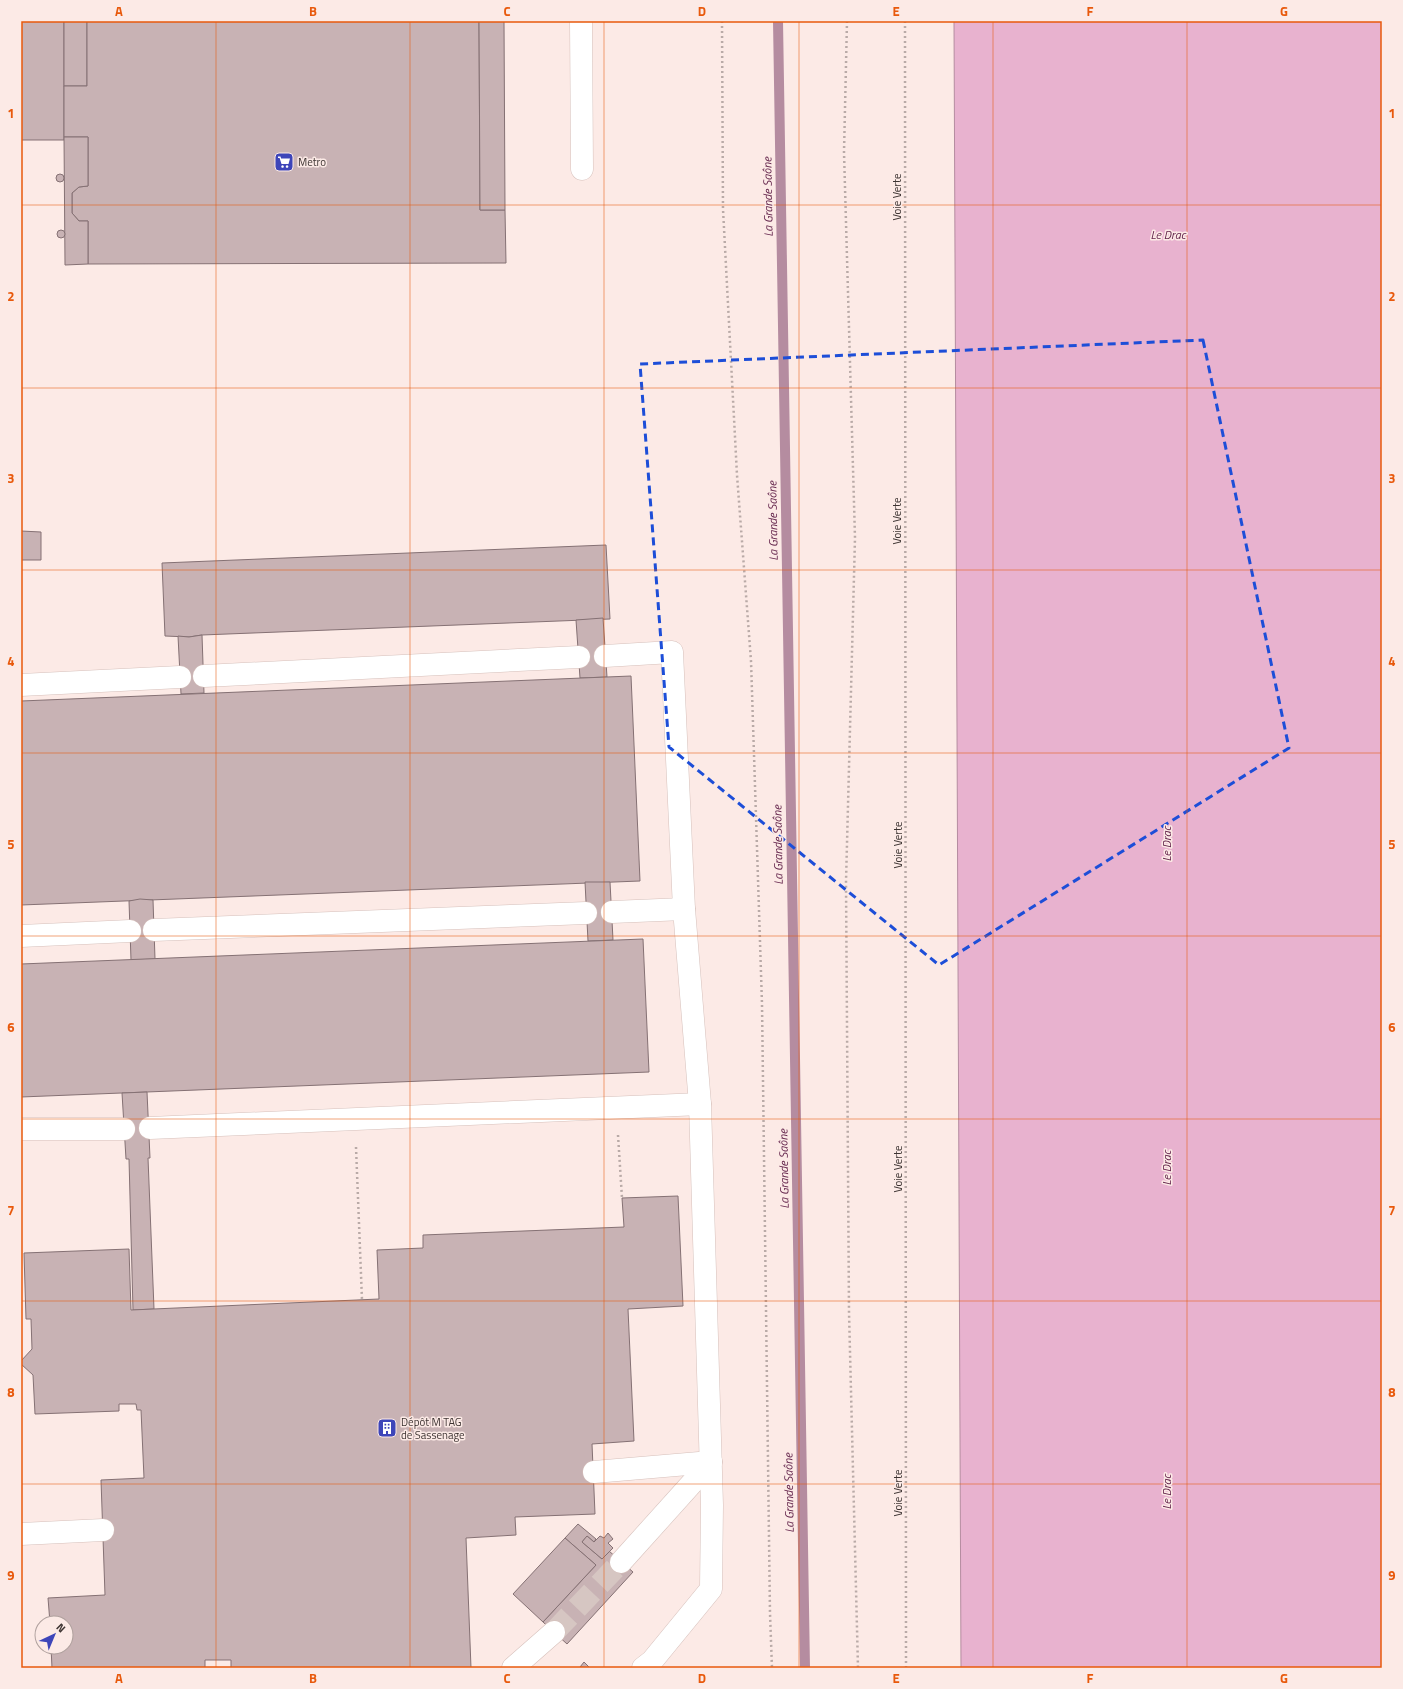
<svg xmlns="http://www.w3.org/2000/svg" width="1403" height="1689" viewBox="0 0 1403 1689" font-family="'Titillium Web',sans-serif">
<rect width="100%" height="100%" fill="#fceae6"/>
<path fill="#e8b2cf" stroke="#b58ca0" d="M954,21H1382V1668H961Z"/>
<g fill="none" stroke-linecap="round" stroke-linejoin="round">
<path stroke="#b58ca0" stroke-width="10" d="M778,21L805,1668"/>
</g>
<g fill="#c8b2b4" stroke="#857174">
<rect x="21" y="21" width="43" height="119"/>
<rect x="64" y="21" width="23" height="65"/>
<path d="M87,21H479L480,210H505L506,263L88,264V221H79L72,213V193L79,187L88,186V137H64V86H87Z"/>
<path d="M479,21H504L505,210H480Z"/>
<path d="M64,137H88V186L79,187L72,193V213L79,221H88V264L65,265Z"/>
<circle cx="60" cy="178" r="4"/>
<circle cx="61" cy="234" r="4"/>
<path d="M21,531L41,532V560H21Z"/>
<path d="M606,545L610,619L202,635L189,637L165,636L162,563Z"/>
<path d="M603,618L607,677L580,678L576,620Z"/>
<path d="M202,635L204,693L181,694L178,636L189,637Z"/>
<path d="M631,676L640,881L21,905V701Z"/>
<path d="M585,882H610L613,940L588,941Z"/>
<path d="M140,899L153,900L155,959L131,960L129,901Z"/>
<path d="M643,939L649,1072L21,1097V964Z"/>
<path d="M147,1092L150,1158H148L154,1309L133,1310L129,1159H126L122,1093Z"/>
<path d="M678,1196L683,1306L628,1309L634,1441L592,1444L595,1514L515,1517L516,1535L466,1538L471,1668H231V1660H205V1668H52L51,1647H66V1623H50L48,1598L105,1595L101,1480L144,1478L141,1410H137L136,1404H119V1411L35,1414L33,1375L21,1364V1361L32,1349L31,1319H26L24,1253L129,1249L131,1310L379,1299L377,1250L423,1248V1235L624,1227L622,1198Z"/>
<path d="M578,1524L596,1539L594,1542L587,1536L582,1542L602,1559L609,1551L633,1572L567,1644L543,1622L596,1565L565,1538Z"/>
<path d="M608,1533L613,1539L608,1543L613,1548L602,1559L582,1542L587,1536L594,1542L600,1536L604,1538Z"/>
<path d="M565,1538L596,1565L543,1622L513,1594Z"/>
<path d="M584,1662L590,1668L580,1667Z"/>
</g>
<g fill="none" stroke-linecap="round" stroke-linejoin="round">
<path stroke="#d6c6c2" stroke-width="22" stroke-dasharray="22 11" stroke-linecap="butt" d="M554,1632L621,1562"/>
<defs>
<g id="minor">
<path d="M581,21L582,169"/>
<path d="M605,656L672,652L684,909L700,1104L712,1505L711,1589L652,1661L643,1668"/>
<path d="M204,676L579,657"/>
<path d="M21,685L180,677"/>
<path d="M612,912L684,909"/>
<path d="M154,930L586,913"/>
<path d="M21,936L130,931"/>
<path d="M150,1128L700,1104"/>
<path d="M21,1129H124"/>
<path d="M594,1472L711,1462"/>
<path d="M21,1534L103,1530"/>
<path d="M621,1562L711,1462"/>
<path d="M513,1668L554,1632"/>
</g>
</defs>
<use href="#minor" stroke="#d6c0bb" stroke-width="23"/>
<g stroke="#b9aaa7" stroke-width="2.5" stroke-dasharray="2 3" stroke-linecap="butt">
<path d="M722,21L723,209L737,475L751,661L762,1004L770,1613L772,1668"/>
<path d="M847,21L844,152L855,538L846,882L849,1312L858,1668"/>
<path d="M905,21L906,1668"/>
<path d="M618,1135L622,1198"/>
<path d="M356,1147L362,1300"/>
</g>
<use href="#minor" stroke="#fff" stroke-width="22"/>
</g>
<path fill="none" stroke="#1d4ed8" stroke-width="3" stroke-dasharray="8 5" stroke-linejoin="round" d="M1203,340L1289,748L939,965L669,747L640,364Z"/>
<path fill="none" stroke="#e8590c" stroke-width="1" stroke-opacity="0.55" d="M216,21V1668M410,21V1668M604,21V1668M799,21V1668M993,21V1668M1187,21V1668M21,205H1382M21,388H1382M21,570H1382M21,753H1382M21,936H1382M21,1119H1382M21,1301H1382M21,1484H1382"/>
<defs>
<symbol id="supermarket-square" viewBox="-11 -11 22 22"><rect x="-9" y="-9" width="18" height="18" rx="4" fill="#3d45b9" stroke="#fceae6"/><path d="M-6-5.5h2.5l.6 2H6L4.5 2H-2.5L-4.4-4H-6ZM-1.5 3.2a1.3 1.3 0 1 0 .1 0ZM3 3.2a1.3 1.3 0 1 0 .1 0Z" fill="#fff"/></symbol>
<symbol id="building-square" viewBox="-11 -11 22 22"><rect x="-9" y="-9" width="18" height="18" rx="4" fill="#3d45b9" stroke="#fceae6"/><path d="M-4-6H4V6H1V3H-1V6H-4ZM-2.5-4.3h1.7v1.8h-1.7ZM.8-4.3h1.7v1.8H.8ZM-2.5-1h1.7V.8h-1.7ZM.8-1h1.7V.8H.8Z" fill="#fff"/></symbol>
</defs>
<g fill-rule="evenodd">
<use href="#supermarket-square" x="273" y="151" width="22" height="22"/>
<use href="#building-square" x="376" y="1417" width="22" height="22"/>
</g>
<g text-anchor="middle" stroke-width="3" stroke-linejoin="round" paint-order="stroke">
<g font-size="11" fill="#3d3432" stroke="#fceae6" text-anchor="start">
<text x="298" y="166">Metro</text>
<text x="401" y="1426">Dépôt M TAG<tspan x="401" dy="13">de Sassenage</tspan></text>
</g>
<g font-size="11" fill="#3d3432" stroke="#fceae6">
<text transform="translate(897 197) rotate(-90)" y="4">Voie Verte</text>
<text transform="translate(897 521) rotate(-90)" y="4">Voie Verte</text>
<text transform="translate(898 845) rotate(-90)" y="4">Voie Verte</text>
<text transform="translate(898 1169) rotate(-90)" y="4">Voie Verte</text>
<text transform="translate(898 1493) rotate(-90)" y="4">Voie Verte</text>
</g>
<g font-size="12" font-style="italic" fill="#64254c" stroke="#fceae6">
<text transform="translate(768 197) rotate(-91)" y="4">La Grande Saône</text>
<text x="1168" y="239">Le Drac</text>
<text transform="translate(773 521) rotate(-91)" y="4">La Grande Saône</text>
<text transform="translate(1167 844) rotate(-90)" y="4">Le Drac</text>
<text transform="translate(778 845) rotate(-91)" y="4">La Grande Saône</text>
<text transform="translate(1167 1168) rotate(-90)" y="4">Le Drac</text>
<text transform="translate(784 1169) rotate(-91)" y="4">La Grande Saône</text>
<text transform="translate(1167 1492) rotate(-90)" y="4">Le Drac</text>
<text transform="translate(789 1493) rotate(-91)" y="4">La Grande Saône</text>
</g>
</g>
<rect width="1403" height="1689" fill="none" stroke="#fceae6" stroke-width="44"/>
<g transform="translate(54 1635) rotate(44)"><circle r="19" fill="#fceae6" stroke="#b0a19e"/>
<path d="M0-3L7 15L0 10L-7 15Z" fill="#3d45b9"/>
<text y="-6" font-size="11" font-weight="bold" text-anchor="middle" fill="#3d3432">N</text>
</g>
<rect x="22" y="22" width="1359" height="1645" fill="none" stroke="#e8590c" stroke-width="1.5"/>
<g font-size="13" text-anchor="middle" font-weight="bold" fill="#e8590c">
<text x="119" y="16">A</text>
<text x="313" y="16">B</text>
<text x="507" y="16">C</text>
<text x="702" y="16">D</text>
<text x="896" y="16">E</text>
<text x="1090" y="16">F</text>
<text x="1284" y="16">G</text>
<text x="11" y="118">1</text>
<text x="1392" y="118">1</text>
<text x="11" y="301">2</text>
<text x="1392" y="301">2</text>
<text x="11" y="483">3</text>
<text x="1392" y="483">3</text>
<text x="11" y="666">4</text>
<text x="1392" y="666">4</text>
<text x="11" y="849">5</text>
<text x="1392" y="849">5</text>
<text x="11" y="1032">6</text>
<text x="1392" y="1032">6</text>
<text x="11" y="1215">7</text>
<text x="1392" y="1215">7</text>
<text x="11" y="1397">8</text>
<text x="1392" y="1397">8</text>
<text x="11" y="1580">9</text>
<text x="1392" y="1580">9</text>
<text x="119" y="1683">A</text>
<text x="313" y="1683">B</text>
<text x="507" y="1683">C</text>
<text x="702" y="1683">D</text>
<text x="896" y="1683">E</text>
<text x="1090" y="1683">F</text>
<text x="1284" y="1683">G</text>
</g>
</svg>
